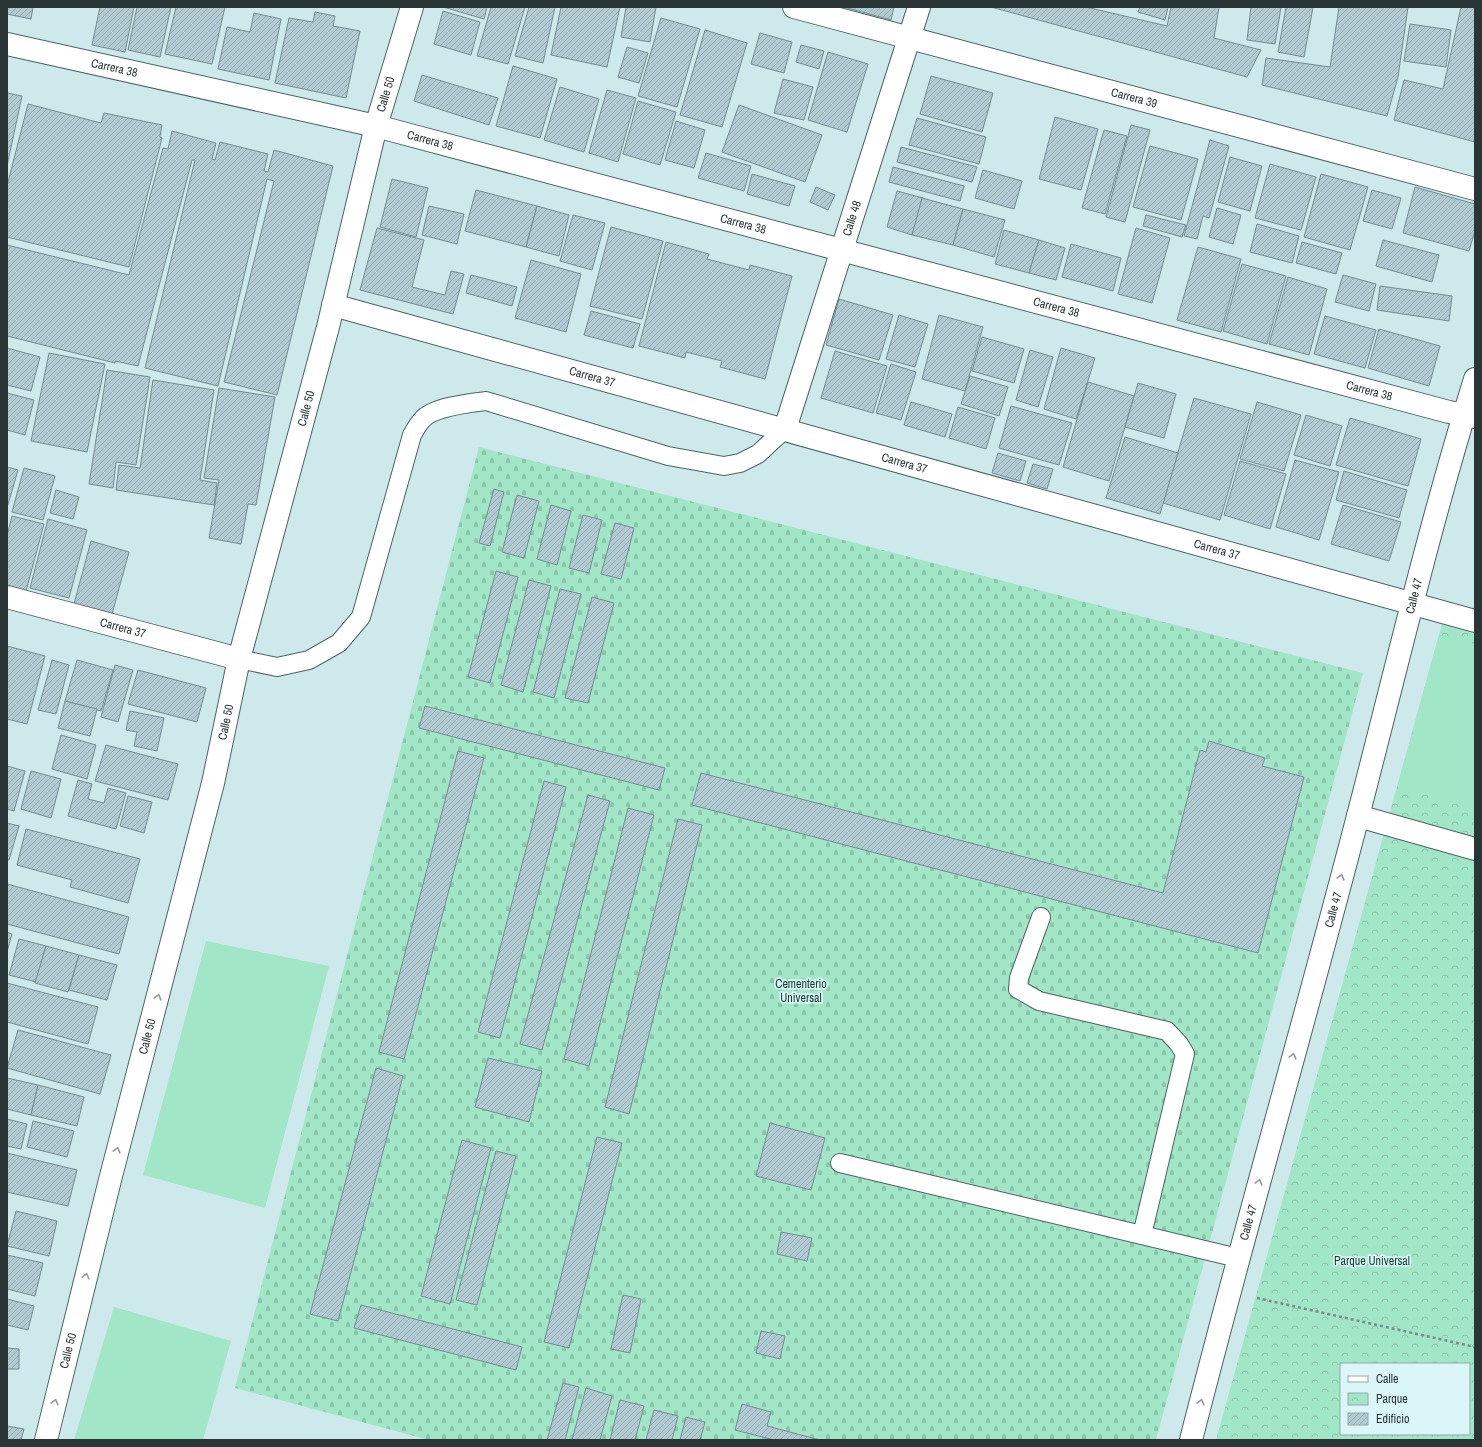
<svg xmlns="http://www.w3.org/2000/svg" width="1482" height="1447" viewBox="0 0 1482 1447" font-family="'Archivo Narrow',sans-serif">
<defs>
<pattern id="cemetery-stones" width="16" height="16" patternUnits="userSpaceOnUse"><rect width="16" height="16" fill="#a1e6c6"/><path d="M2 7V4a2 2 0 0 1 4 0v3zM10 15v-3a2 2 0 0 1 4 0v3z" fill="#8bc6ab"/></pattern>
<pattern id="park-crowns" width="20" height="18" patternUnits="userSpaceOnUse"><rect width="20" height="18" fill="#a1e6c6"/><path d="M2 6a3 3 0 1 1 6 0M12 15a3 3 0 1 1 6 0" fill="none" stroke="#8bc6ab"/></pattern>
<pattern id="building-hatch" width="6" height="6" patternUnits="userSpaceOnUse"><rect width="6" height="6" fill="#b1cad2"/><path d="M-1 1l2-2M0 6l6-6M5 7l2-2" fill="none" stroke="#98aeb5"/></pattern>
</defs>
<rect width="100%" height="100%" fill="#cde9eb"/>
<path fill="url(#cemetery-stones)" d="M479,447L1363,673L1156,1440H429L235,1388Z"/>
<path fill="url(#park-crowns)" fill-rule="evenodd" d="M1442,624L1475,634V1440H1216ZM1341,1364H1469V1434H1341Z"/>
<g fill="#a1e6c6">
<path d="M1439,635L1475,644V809L1398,787Z"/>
<path d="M206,941L329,966L265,1208L143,1175Z"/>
<path d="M114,1307L231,1341L203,1440H74Z"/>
</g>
<g fill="url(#building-hatch)" stroke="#748b93">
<path d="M7,7H33L31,19L7,14Z"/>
<path d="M100,7H134L125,52L92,45Z"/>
<path d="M137,7H171L160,57L128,50Z"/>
<path d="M176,7H225L212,64L165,54Z"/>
<path d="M443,7H487L484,19Z"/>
<path d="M491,7H525L508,64L477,56Z"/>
<path d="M529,7H555L543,63L515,56Z"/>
<path d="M561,7H620L607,67L551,55Z"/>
<path d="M626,7H656L650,42L621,37Z"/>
<path d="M844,7H894L891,20Z"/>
<path d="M991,7H1086L1167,26L1171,7H1219L1214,38L1261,50L1247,77Z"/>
<path d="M1140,7H1168L1165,20L1138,12Z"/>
<path d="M1251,7H1281L1275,44L1247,40Z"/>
<path d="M1286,7H1313L1304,57L1278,52Z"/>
<path d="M1339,7H1408L1398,77L1387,116L1262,85L1266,58L1330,67Z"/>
<path d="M1461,7H1475V142L1394,120L1404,80L1443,89Z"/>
<path d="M443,11L480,22L471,55L434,44Z"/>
<path d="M315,12L335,16L333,26L360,31L346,98L275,83L289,18L313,22Z"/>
<path d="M254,13L281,19L269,80L218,69L227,27L250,32Z"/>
<path d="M661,18L700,29L677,107L638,96Z"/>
<path d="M1410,24L1451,30L1446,67L1404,61Z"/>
<path d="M705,30L747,43L722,127L680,115Z"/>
<path d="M760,33L792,42L784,73L751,64Z"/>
<path d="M801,45L824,51L819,69L796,62Z"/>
<path d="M627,47L648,53L639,83L618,77Z"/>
<path d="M828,52L868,64L847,132L808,120Z"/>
<path d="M513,66L557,79L540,138L496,126Z"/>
<path d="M422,75L498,98L489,125L414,101Z"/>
<path d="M931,76L993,93L982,132L920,114Z"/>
<path d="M783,79L813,87L804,120L774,113Z"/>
<path d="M560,87L599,99L584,152L544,140Z"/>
<path d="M607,90L636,98L618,162L589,153Z"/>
<path d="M7,93L22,96L7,166Z"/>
<path d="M638,101L676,112L660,165L623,154Z"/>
<path d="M28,104L101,123L104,113L162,125L160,137L162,138L129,267L7,237V186Z"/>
<path d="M739,105L822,135L805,182L722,152Z"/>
<path d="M1055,117L1098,129L1081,190L1039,179Z"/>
<path d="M917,118L986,137L979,164L909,145Z"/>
<path d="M676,121L705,130L694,168L665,160Z"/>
<path d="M1131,125L1150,130L1125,222L1106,217Z"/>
<path d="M1104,130L1127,136L1105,214L1082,208Z"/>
<path d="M172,131L216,143L212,159L215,160L220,142L268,154L264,171L268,172L274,150L333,166L277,395L224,382L274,181L267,179L218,386L145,368L195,160H192L138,366L115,361V363L7,336V245L129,275L163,148L168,149Z"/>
<path d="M1210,140L1229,146L1209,218L1203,216L1197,239L1184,236Z"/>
<path d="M1150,146L1198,159L1181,220L1133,207Z"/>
<path d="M901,147L977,167L972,182L897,162Z"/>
<path d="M706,153L751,166L744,191L698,178Z"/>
<path d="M1230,157L1262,166L1250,211L1218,202Z"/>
<path d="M1270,164L1316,177L1301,230L1255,218Z"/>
<path d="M893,167L964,186L960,201L889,182Z"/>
<path d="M983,170L1022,181L1014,209L975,198Z"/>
<path d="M752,174L795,186L789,206L747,194Z"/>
<path d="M1321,174L1368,187L1350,250L1304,237Z"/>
<path d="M392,179L428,188L416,237L380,227Z"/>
<path d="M816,187L835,195L828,210L810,202Z"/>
<path d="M1415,187L1475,204V231L1469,251L1403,233Z"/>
<path d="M476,190L537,206L526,247L465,231Z"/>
<path d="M1372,190L1401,198L1392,229L1363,221Z"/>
<path d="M897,191L923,198L912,235L887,227Z"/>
<path d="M922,198L963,209L953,245L912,235Z"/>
<path d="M429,206L464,214L457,244L422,235Z"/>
<path d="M537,206L569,215L559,256L526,247Z"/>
<path d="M1217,208L1241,215L1233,244L1209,237Z"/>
<path d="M963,209L1005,220L994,257L953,245Z"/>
<path d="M573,215L605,223L592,270L560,261Z"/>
<path d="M1146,215L1186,225L1182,237L1143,226Z"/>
<path d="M1257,224L1299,236L1292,263L1250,252Z"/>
<path d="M611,227L663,241L642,319L590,306Z"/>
<path d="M377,228L424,240L412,287L445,295L451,271L464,274L453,314L360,290Z"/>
<path d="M1136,228L1170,238L1152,303L1118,294Z"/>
<path d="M1004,230L1039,240L1029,273L995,264Z"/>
<path d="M1039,240L1065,248L1056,280L1029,273Z"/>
<path d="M1383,240L1439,255L1432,282L1376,266Z"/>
<path d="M666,242L709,254L707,259L749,270L750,265L792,276L765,379L720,367L722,361L686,352L685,358L639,346Z"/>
<path d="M1302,242L1342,253L1336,274L1296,263Z"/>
<path d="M1071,244L1121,258L1113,291L1062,277Z"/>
<path d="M1198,247L1241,259L1221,332L1177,320Z"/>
<path d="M531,260L581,274L566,332L515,318Z"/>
<path d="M1242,264L1286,276L1267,344L1223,331Z"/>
<path d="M471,275L517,287L512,306L466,293Z"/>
<path d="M1343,275L1376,284L1369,311L1335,302Z"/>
<path d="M1288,277L1327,289L1309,355L1269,344Z"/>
<path d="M1380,286L1452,296L1449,321L1377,310Z"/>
<path d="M839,299L893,315L879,360L826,345Z"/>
<path d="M591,311L640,324L633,348L584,335Z"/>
<path d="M899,315L928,324L915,367L886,359Z"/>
<path d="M939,315L983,327L965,391L922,379Z"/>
<path d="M1325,316L1376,330L1365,368L1314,354Z"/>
<path d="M1379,329L1440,346L1429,386L1368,368Z"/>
<path d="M982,337L1024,349L1014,383L972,371Z"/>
<path d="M7,348L40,357L31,391L7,385Z"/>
<path d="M1061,348L1095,358L1076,419L1044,409Z"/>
<path d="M1030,350L1053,357L1038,407L1016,400Z"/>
<path d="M835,351L887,366L873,413L821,398Z"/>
<path d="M49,353L105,364L87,452L31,441Z"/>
<path d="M891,364L916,372L901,420L876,413Z"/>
<path d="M107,370L150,377L136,465L116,462L113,488L89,484Z"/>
<path d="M970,376L1008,387L999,416L961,404Z"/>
<path d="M153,380L214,390L200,480L217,483L214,505L116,490L119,465L140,468Z"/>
<path d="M1088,382L1134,396L1109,481L1063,467Z"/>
<path d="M1138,383L1176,394L1164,438L1125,427Z"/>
<path d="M219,388L275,397L256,505L248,504L241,544L209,538L219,480L204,478Z"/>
<path d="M7,393L34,400L25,435L7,430Z"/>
<path d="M1194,398L1251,414L1220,520L1163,503Z"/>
<path d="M911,402L952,414L945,437L904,425Z"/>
<path d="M1257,402L1301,415L1284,471L1240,459Z"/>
<path d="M1011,406L1072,423L1059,465L999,448Z"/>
<path d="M958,407L995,418L986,449L949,438Z"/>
<path d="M1306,415L1342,426L1330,466L1294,455Z"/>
<path d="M1350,418L1421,439L1408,486L1336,465Z"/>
<path d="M1125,437L1178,453L1160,514L1106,498Z"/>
<path d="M998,453L1026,461L1020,481L992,473Z"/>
<path d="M1295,460L1339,472L1319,540L1276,527Z"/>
<path d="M1240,461L1286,474L1270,529L1224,515Z"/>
<path d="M1033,464L1053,469L1047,489L1027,483Z"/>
<path d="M7,467L18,470L7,508Z"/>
<path d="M24,468L55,476L43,520L12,512Z"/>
<path d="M1344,471L1407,490L1399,518L1336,500Z"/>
<path d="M494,489L504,492L490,546L479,543Z"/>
<path d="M56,490L79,497L73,519L50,513Z"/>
<path d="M517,495L539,501L524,558L502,552Z"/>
<path d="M551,505L571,511L557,565L537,559Z"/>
<path d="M1343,505L1401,522L1389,561L1331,544Z"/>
<path d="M583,515L602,520L589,573L569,568Z"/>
<path d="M12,516L44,524L26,591L7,585V536Z"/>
<path d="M48,519L87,530L69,598L30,588Z"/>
<path d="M615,523L634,528L621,579L601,574Z"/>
<path d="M91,541L129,552L112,614L74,604Z"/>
<path d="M496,571L518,577L490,683L468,677Z"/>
<path d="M529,580L551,586L523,692L501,685Z"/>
<path d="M560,589L581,594L554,698L533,692Z"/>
<path d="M592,597L614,603L588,703L565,698Z"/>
<path d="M7,646L45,656L27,724L7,719Z"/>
<path d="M52,660L69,665L56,714L38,710Z"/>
<path d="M77,660L113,670L101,711L65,701Z"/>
<path d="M115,665L133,670L118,722L101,717Z"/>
<path d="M138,670L206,688L197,722L128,704Z"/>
<path d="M65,701L97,709L90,736L58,728Z"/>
<path d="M425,706L665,768L659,790L419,728Z"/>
<path d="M130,711L164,718L157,751L134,746L137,732L126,730Z"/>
<path d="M61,735L96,745L87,779L52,769Z"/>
<path d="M1209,741L1265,758L1262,766L1304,777L1258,953L692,805L701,773L1163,893L1200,750L1206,752Z"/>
<path d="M106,745L178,764L168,800L95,781Z"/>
<path d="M458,751L484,758L404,1059L379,1052Z"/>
<path d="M7,766L25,771L14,811L7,809Z"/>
<path d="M31,771L61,779L51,818L21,809Z"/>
<path d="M78,780L92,784L88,799L104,803L108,788L126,793L116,829L68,816Z"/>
<path d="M544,781L566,787L500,1038L478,1032Z"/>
<path d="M588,795L610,801L542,1050L520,1044Z"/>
<path d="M128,796L152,802L144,833L120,826Z"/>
<path d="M628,808L654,815L589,1066L564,1059Z"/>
<path d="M678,819L702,825L629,1114L605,1107Z"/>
<path d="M7,823L19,826L9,860H7Z"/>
<path d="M26,829L140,859L128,903L70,887L72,880L17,865Z"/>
<path d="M7,884L129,917L119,954L7,924Z"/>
<path d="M7,932L12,934L7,952Z"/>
<path d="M19,939L46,946L36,982L9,975Z"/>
<path d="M46,946L79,955L68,992L35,983Z"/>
<path d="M79,955L117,965L107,1000L69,990Z"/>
<path d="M7,983L98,1007L88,1044L7,1022Z"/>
<path d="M18,1030L111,1055L100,1094L7,1068Z"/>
<path d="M488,1058L542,1071L529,1122L475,1107Z"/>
<path d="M376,1068L403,1076L338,1321L310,1314Z"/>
<path d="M7,1078L38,1085L31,1115L7,1109Z"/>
<path d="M38,1085L84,1097L77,1126L31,1115Z"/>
<path d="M7,1119L27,1124L21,1149L7,1146Z"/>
<path d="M33,1121L74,1131L67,1157L27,1147Z"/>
<path d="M770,1123L825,1138L811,1190L756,1176Z"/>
<path d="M597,1137L622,1143L569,1348L544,1342Z"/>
<path d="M462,1140L491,1148L450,1304L421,1296Z"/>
<path d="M496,1151L516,1156L477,1305L456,1300Z"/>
<path d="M7,1153L77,1170L68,1206L7,1192Z"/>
<path d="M16,1211L57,1221L49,1256L7,1246Z"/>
<path d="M781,1232L812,1238L807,1261L777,1254Z"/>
<path d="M7,1255L43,1263L35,1296L7,1289Z"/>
<path d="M623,1295L641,1299L630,1353L611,1349Z"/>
<path d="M7,1299L34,1306L28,1330L7,1325Z"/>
<path d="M361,1305L522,1347L516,1370L354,1328Z"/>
<path d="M761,1331L785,1336L780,1359L756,1353Z"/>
<path d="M7,1348L19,1349V1369H7Z"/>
<path d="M563,1383L579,1387L565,1440H547Z"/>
<path d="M586,1388L612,1396L600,1440H572Z"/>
<path d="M620,1400L644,1406L635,1440H610Z"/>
<path d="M742,1404L771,1412L767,1426L820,1440H774L735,1430Z"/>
<path d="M654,1410L678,1416L672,1440H646Z"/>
<path d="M686,1417L705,1422L700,1440H680Z"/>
<path d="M7,1426L24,1429L21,1440H7Z"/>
</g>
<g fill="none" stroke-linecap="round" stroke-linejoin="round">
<defs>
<g id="service">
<path d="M239,659L277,667L309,660L339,643L361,617L412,435C415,430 418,424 422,420C432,407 470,403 486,401L668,456L724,466L740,463L758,454L785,429"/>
<path d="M1041,917L1019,978L1018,989L1039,1001L1167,1031L1179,1044L1185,1054L1142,1235"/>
<path d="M840,1163L1238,1258"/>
</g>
<g id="minor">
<path id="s1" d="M794,7L1475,189"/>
<path id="s2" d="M333,305L1475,621"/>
<path id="s3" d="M785,429L919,7"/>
<path id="s4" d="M7,597L239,659"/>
<path d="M1358,816L1475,849"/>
<path id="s5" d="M1191,1440C1244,1231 1304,1024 1358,816C1396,670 1430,523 1475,379"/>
</g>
<g id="tertiary">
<path id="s6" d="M46,1440L110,1180L213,783L239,659L328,327L376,126L412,7"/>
</g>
<g id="secondary">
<path id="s7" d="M7,44L376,126L1449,412L1475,417"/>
</g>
</defs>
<use href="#service" stroke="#4b6465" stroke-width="20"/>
<use href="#minor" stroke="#4b6465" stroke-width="24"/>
<use href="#tertiary" stroke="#4b6465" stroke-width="24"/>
<use href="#secondary" stroke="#4b6465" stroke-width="24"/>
<path stroke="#798c8d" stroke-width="2.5" stroke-dasharray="3 3" stroke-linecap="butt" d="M1257,1298L1475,1347"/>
<use href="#service" stroke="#fff" stroke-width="18"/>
<use href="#minor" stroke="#fff" stroke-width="22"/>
<use href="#tertiary" stroke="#fff" stroke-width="22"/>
<use href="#secondary" stroke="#fff" stroke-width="22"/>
</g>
<defs><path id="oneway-chevron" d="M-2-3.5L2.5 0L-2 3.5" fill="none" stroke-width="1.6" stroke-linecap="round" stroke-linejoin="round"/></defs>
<g stroke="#949a9a">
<use href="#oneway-chevron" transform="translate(1341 877) rotate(-75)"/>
<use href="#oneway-chevron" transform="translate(158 997) rotate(-75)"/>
<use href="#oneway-chevron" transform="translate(1293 1056) rotate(-75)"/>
<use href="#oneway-chevron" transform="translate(117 1150) rotate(-75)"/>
<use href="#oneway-chevron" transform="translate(1259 1182) rotate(-75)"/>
<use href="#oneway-chevron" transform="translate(86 1276) rotate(-76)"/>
<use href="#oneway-chevron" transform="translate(55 1402) rotate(-76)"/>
<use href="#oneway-chevron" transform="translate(1201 1402) rotate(-76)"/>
</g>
<g text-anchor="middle" stroke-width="3.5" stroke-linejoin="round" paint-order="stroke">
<g font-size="12" fill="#2a3536" stroke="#daf6f8">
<text dy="4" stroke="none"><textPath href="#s7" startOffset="110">Carrera 38</textPath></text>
<text dy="4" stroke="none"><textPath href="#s6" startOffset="1388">Calle 50</textPath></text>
<text dy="4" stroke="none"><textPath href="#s1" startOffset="352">Carrera 39</textPath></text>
<text dy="4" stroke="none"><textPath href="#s7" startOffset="434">Carrera 38</textPath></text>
<text dy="4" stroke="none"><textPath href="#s3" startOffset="221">Calle 48</textPath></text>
<text dy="4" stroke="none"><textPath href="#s7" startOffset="758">Carrera 38</textPath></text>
<text dy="4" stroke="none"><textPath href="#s7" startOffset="1082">Carrera 38</textPath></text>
<text dy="4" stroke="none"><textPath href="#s2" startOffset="269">Carrera 37</textPath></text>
<text dy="4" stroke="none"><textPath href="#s7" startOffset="1406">Carrera 38</textPath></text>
<text dy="4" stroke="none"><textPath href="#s6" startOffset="1064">Calle 50</textPath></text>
<text dy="4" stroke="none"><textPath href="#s2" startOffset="593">Carrera 37</textPath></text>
<text dy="4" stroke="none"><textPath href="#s2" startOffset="917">Carrera 37</textPath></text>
<text dy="4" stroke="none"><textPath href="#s5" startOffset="873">Calle 47</textPath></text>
<text dy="4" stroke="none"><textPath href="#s4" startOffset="120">Carrera 37</textPath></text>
<text dy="4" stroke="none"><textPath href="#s6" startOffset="740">Calle 50</textPath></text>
<text dy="4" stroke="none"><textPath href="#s5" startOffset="549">Calle 47</textPath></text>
<text dy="4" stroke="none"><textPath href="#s6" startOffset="416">Calle 50</textPath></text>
<text dy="4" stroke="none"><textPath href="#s5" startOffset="225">Calle 47</textPath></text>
<text dy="4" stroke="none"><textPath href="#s6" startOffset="92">Calle 50</textPath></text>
</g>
<g font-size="12" fill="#123d2c" stroke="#daf6f8">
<text x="801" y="988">Cementerio<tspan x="801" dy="14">Universal</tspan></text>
<text x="1372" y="1265">Parque Universal</text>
</g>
</g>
<rect width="1482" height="1447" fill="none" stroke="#2a3536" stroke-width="16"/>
<rect x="1340" y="1363" width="130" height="72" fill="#daf6f8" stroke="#94a9aa"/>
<rect x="1348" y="1376" width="20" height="6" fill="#ffffff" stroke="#94a9aa"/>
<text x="1376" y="1383" font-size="12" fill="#2a3536">Calle</text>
<rect x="1348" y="1393" width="20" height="12" fill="url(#park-crowns)" stroke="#94a9aa"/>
<text x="1376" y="1403" font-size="12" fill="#2a3536">Parque</text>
<rect x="1348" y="1413" width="20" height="12" fill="url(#building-hatch)" stroke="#94a9aa"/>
<text x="1376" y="1423" font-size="12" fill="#2a3536">Edificio</text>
</svg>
